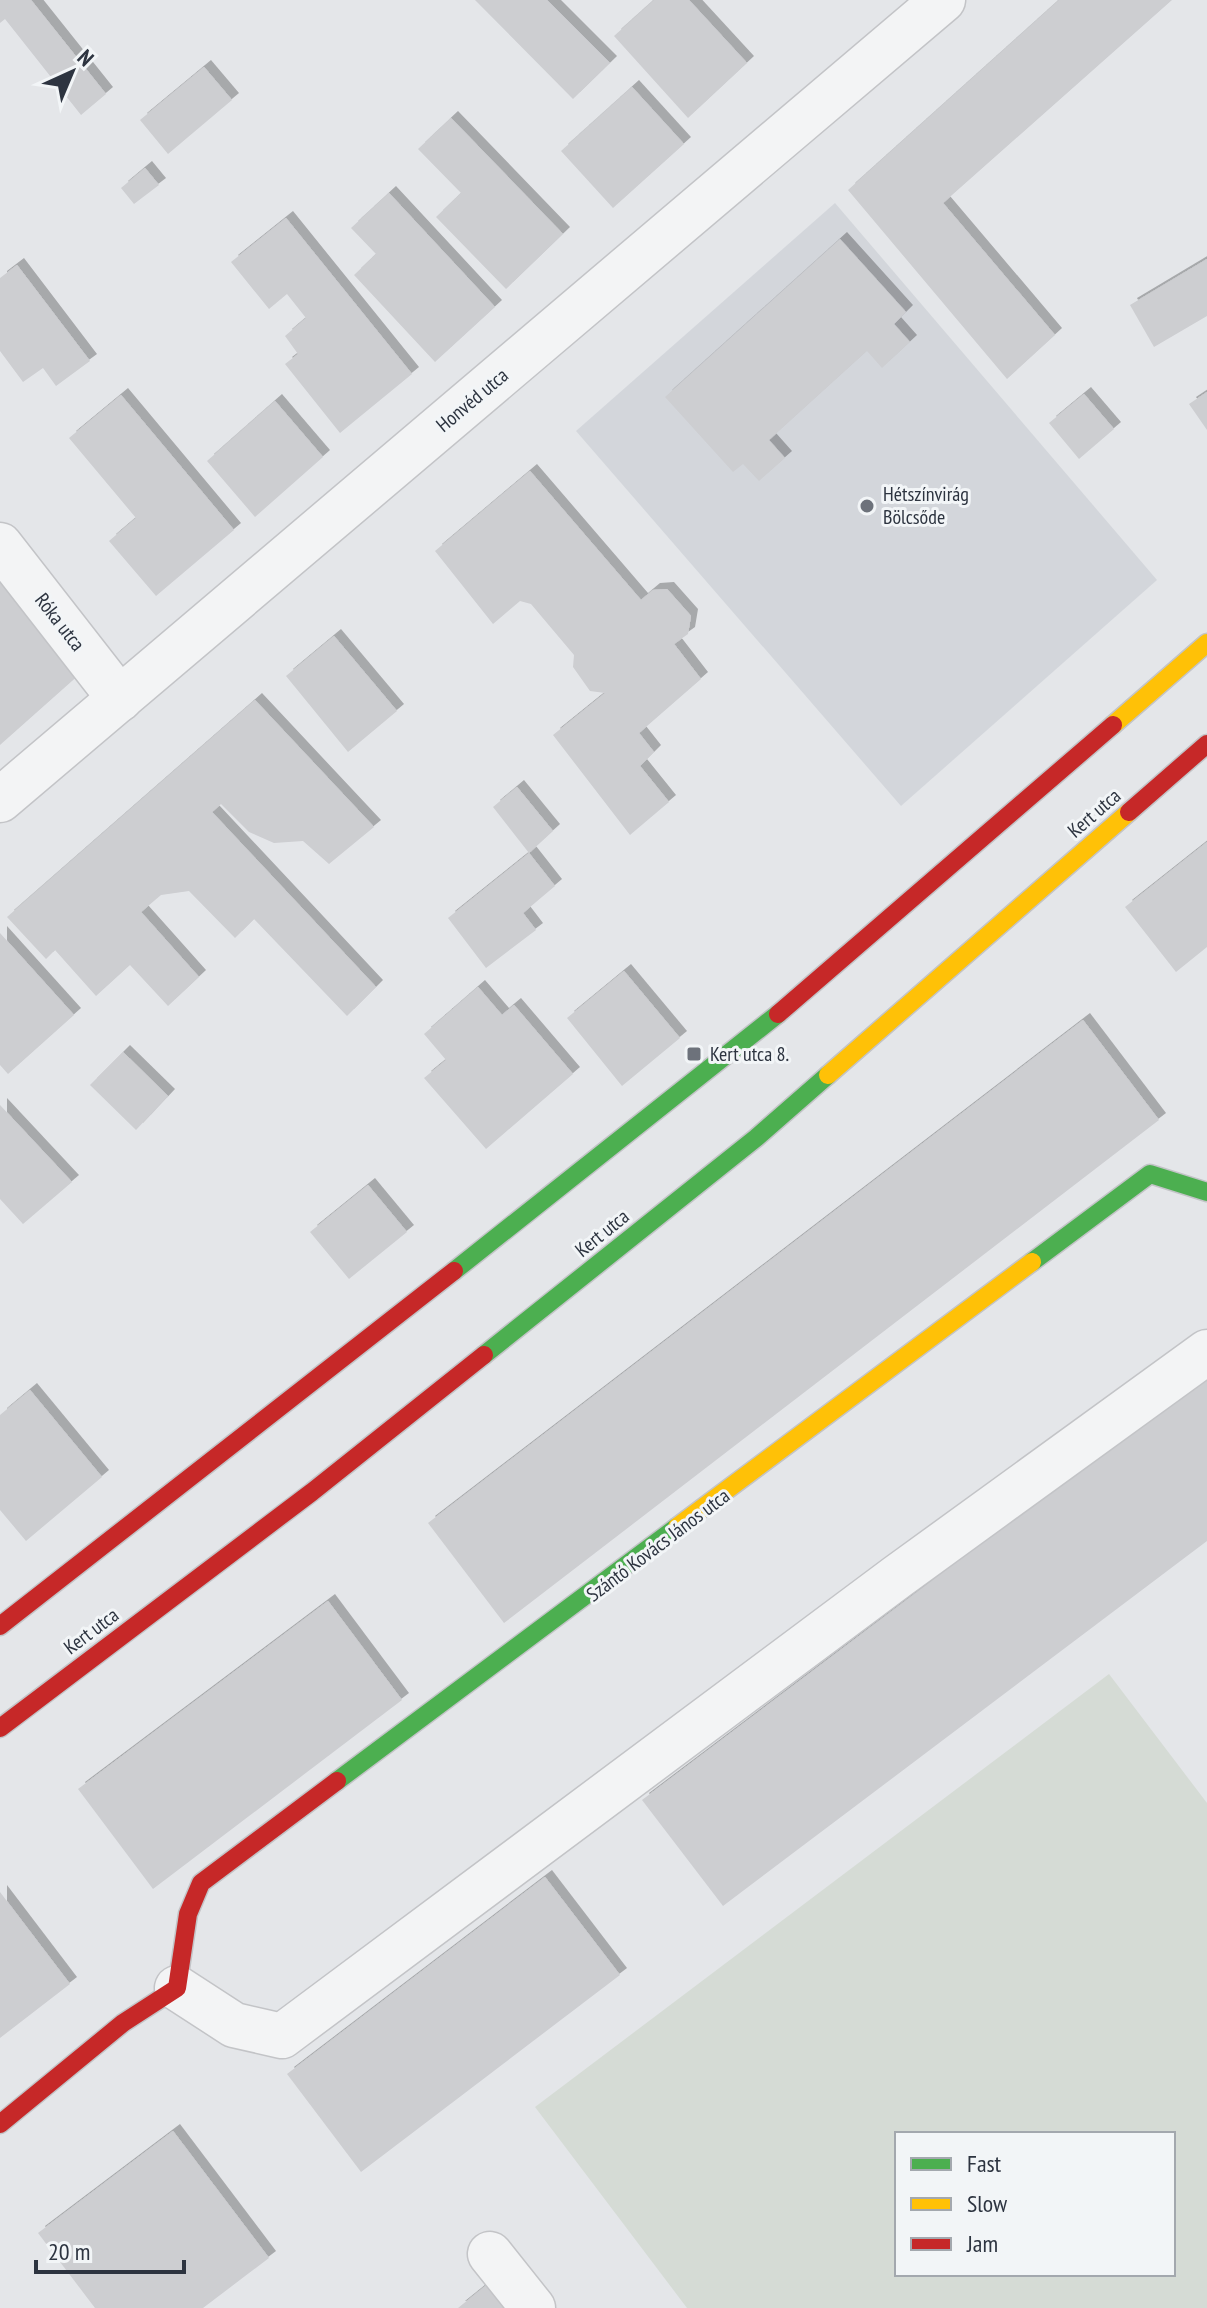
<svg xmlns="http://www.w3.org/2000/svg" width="1207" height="2308" viewBox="0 0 1207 2308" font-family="'PT Sans Narrow',sans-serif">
<defs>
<filter id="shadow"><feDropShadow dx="7" dy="-7" stdDeviation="0" flood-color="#0004"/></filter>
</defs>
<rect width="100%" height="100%" fill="#e4e6e9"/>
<path fill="#d3d6db" d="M835,203L1157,580L901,806L576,431Z"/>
<path fill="#d5dbd5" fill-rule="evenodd" d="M1109,1674L1207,1803V2308H687L535,2107ZM897,2134H1173V2274H897Z"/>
<g fill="#cdced1" filter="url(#shadow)">
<path d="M0,0H31L106,94L81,115L5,19L0,23Z"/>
<path d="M475,0H547L610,63L573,99Z"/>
<path d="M654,0H689L747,63L688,118L614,36Z"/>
<path d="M1059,0H1172L943,203L1055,335L1007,379L848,190Z"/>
<path d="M204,67L232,100L168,154L140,120Z"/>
<path d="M632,87L684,144L613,208L561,151Z"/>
<path d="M451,118L563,234L506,289L436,217L461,193L418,149Z"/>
<path d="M145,168L159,185L134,204L121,188Z"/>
<path d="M389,193L495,307L435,362L354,275L376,254L351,228Z"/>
<path d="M286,218L412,374L340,433L285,364L298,354L285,336L306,318L287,294L269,309L231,262Z"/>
<path d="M840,239L906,312L894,324L910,342L882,368L867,351L769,440L785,458L759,481L743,464L733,472L665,397Z"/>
<path d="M1207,259V316L1154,347L1130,305Z"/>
<path d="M17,265L90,361L56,386L43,368L23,382L0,351V278Z"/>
<path d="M1207,392V430L1189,404Z"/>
<path d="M1084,394L1114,429L1079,459L1049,423Z"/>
<path d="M121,395L234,530L156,596L109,541L136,518L69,438Z"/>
<path d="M275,401L323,457L255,517L207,461Z"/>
<path d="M530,471L641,600L653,590L667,589L691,616L688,634L674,644L701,679L639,733L654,752L640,766L669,802L630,835L553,735L605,693L590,691L573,667L574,655L531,604L520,601L493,624L435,551Z"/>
<path d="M0,581L81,673L0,745Z"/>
<path d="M334,636L397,711L348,752L286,676Z"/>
<path d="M255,700L374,827L329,864L303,841L274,843L249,832L221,804L212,812L376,987L347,1016L254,919L235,938L189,891L161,895L141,912L199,977L168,1006L130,965L96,996L55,950L46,959L7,917Z"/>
<path d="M517,787L553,831L529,853L493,807Z"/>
<path d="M1207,842V947L1176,972L1125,907Z"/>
<path d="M529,853L555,886L523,913L536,930L486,968L448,918Z"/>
<path d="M0,933L74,1015L8,1074L0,1065Z"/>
<path d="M624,971L680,1038L622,1086L567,1018Z"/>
<path d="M478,987L502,1015L514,1005L573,1074L486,1149L424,1078L446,1060L424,1034Z"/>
<path d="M1083,1020L1159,1120L504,1623L428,1523Z"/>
<path d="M123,1052L168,1096L136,1130L90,1085Z"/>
<path d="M0,1105L72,1182L23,1224L0,1199Z"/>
<path d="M368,1185L407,1232L349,1279L310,1232Z"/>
<path d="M1207,1373V1541L723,1906L642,1800Z"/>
<path d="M30,1390L102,1477L26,1541L0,1510V1415Z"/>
<path d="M328,1601L402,1700L153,1889L78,1789Z"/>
<path d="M545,1877L620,1975L361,2172L287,2074Z"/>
<path d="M0,1892L70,1984L0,2038Z"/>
<path d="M173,2131L269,2258L203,2308H95L38,2233Z"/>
<path d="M489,2283L508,2308H458Z"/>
</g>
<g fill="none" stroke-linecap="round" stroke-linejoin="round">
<defs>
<g id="street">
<path d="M0,545L120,699"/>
<path d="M0,800L943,0"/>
<path d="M177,1988L234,2025L282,2036L897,1577L1207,1352"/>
<path d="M490,2254L533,2308"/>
</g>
<g id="fast">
<path d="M1032,1262L1150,1174L1207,1192"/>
<path d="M454,1271L778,1014"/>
<path d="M484,1355L756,1138L828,1075"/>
<path d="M337,1781L677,1527"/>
</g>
<g id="slow">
<path d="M1113,725L1207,643"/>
<path d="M828,1075L1129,812"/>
<path d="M677,1527L1032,1262"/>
</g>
<g id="jam">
<path d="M1129,812L1207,744"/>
<path d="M778,1014L1113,725"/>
<path d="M0,1626L454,1271"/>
<path d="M0,1728L312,1492L484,1355"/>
<path d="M0,2124L123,2023L177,1988L188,1914L201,1883L337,1781"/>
</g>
</defs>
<use href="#street" stroke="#c3c4c7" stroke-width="47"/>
<use href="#fast" stroke="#c3c4c7" stroke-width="21"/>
<use href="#slow" stroke="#c3c4c7" stroke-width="21"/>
<use href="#jam" stroke="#c3c4c7" stroke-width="21"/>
<use href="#street" stroke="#f3f4f5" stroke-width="44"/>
<use href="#fast" stroke="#4caf50" stroke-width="18"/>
<use href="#slow" stroke="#ffc107" stroke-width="18"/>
<use href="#jam" stroke="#c62828" stroke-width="18"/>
</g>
<g fill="#6d727b" stroke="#f2f5f7" stroke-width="3">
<circle cx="867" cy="506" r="8"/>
<rect x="686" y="1046" width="16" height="16" rx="4"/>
</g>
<g text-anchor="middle" stroke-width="6" stroke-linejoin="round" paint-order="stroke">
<g font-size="20" fill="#2d3440" stroke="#f2f5f7">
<text transform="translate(472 400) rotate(-40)" y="7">Honvéd utca</text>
<text transform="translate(60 622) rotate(52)" y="7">Róka utca</text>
<text transform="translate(1094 813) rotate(-41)" y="7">Kert utca</text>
<text transform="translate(602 1233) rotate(-39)" y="7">Kert utca</text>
<text transform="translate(658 1545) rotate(-37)" y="7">Szántó Kovács János utca</text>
<text transform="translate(91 1631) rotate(-37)" y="7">Kert utca</text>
</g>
<g font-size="20" fill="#2d3440" stroke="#f2f5f7" text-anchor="start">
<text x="883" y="501">Hétszínvirág<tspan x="883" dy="23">Bölcsőde</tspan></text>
<text x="710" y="1061">Kert utca 8.</text>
</g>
</g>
<rect x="895" y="2132" width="280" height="144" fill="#f2f5f7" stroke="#a3a8ae" stroke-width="2"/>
<rect x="911" y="2158" width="40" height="12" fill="#4caf50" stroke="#a3a8ae" stroke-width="2"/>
<text x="967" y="2172" font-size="24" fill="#2d3440">Fast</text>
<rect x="911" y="2198" width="40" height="12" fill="#ffc107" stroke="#a3a8ae" stroke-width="2"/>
<text x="967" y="2212" font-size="24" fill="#2d3440">Slow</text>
<rect x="911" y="2238" width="40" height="12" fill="#c62828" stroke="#a3a8ae" stroke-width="2"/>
<text x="967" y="2252" font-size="24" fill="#2d3440">Jam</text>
<g transform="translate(72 72) rotate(44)" stroke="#f2f5f7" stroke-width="6" paint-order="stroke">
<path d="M0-6L14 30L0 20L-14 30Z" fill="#2d3440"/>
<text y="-12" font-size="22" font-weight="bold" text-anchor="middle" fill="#2d3440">N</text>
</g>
<path d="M36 2260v12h148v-12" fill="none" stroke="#2d3440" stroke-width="4"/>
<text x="48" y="2260" font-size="24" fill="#2d3440" stroke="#f2f5f7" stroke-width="6" paint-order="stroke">20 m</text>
</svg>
